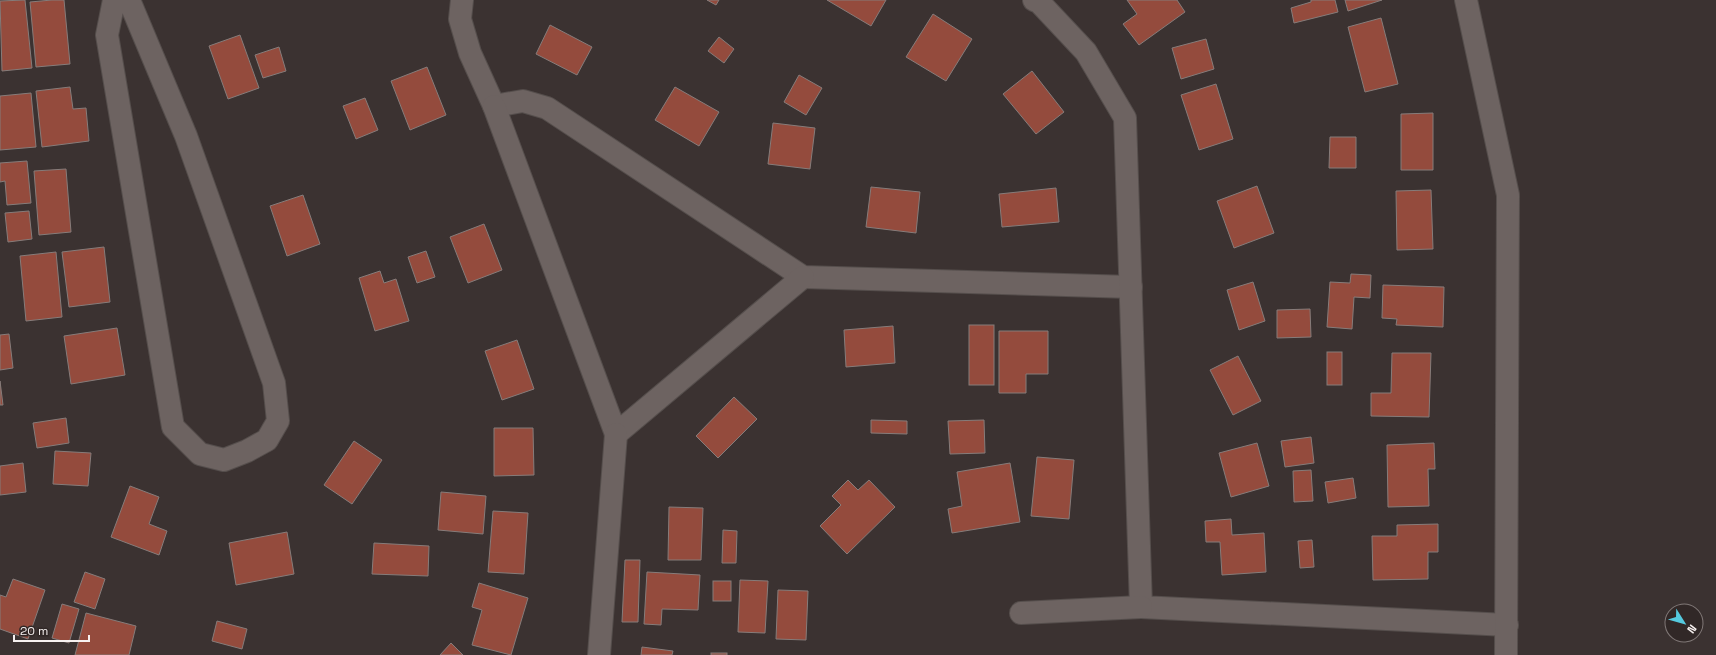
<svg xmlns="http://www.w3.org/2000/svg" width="1716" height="655" viewBox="0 0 1716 655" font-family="'Space Grotesk',sans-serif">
<rect width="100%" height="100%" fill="#3b3231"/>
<g fill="#944b3d" stroke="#867c7a">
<path d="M25,0L32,68L2,71L0,1Z"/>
<path d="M52,0H64L70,64L36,67L30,2Z"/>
<path d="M707,0H719L716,5Z"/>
<path d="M827,0H886L871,26Z"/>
<path d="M1127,0H1177L1185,12L1139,45L1123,24L1137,14Z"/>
<path d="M1311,0H1335L1338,12L1294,23L1291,8L1311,2Z"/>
<path d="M1345,0H1382L1348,11Z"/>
<path d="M933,14L972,39L946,81L906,57Z"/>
<path d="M1381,18L1398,84L1365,92L1348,27Z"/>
<path d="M550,25L592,47L577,75L536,54Z"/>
<path d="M240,35L259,88L228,99L209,46Z"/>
<path d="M719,37L734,49L724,63L708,51Z"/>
<path d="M1206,39L1214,69L1181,79L1172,48Z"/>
<path d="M279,47L286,71L263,78L255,55Z"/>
<path d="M427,67L446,115L410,130L391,81Z"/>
<path d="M1032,71L1064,112L1036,134L1003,94Z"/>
<path d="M799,75L822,88L806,115L784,102Z"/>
<path d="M1216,84L1233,139L1199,150L1181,95Z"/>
<path d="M70,87L73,109L86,108L89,141L42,147L36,91Z"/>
<path d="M675,87L719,112L699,146L655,120Z"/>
<path d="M31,93L36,147L0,150V96Z"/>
<path d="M365,98L378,130L356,139L343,106Z"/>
<path d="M1433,113V170H1401V114Z"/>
<path d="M773,123L815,128L810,169L768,164Z"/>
<path d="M1330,137H1356V168H1329Z"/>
<path d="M27,161L31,203L7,205L5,181L0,182V163Z"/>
<path d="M66,169L71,232L39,235L34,171Z"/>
<path d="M1257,186L1274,233L1234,248L1217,201Z"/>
<path d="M871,187L920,192L916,233L866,227Z"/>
<path d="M1056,188L1059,222L1002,227L999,194Z"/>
<path d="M1431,190L1433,249L1397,250L1396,191Z"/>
<path d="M303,195L320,244L287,256L270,206Z"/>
<path d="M29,211L32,239L8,242L5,213Z"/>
<path d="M484,224L502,270L468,283L450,237Z"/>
<path d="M104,247L110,302L69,307L62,252Z"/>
<path d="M426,251L435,277L417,283L408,257Z"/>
<path d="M56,252L62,317L26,321L20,256Z"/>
<path d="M380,271L384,283L396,279L409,321L375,331L359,278Z"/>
<path d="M1351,274L1371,275L1370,298L1354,297L1352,329L1327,327L1330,282L1350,283Z"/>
<path d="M1253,282L1265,321L1239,330L1227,290Z"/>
<path d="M1383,285L1444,287L1443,327L1396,325L1397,319L1382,318Z"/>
<path d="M1310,309L1311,337L1277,338V310Z"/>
<rect x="969" y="325" width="25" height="60"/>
<path d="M893,326L895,363L846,367L844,330Z"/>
<path d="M117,328L125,375L71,384L64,336Z"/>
<path d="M999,331H1048V374H1026V393H999Z"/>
<path d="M9,334L13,368L0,370V335Z"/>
<path d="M517,340L534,389L502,400L485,351Z"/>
<rect x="1327" y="352" width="15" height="33"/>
<path d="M1392,353H1431L1429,417L1371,416V393H1391Z"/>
<path d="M1238,356L1261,401L1233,415L1210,370Z"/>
<path d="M0,381L3,405H0Z"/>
<path d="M734,397L757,419L718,458L696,436Z"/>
<path d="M66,418L69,443L37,448L33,423Z"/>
<path d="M871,420L907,421V434L871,433Z"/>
<path d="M984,420L985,453L950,454L948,421Z"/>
<path d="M494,428H533L534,475L494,476Z"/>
<path d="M1311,437L1314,463L1285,467L1281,441Z"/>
<path d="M354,441L382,460L352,504L324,485Z"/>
<path d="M1257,443L1269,486L1231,497L1219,453Z"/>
<path d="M1434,443L1435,469H1428L1429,506L1388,507L1387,445Z"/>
<path d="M55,451L91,453L88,486L53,484Z"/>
<path d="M1037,457L1074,460L1069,519L1031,516Z"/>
<path d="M23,463L26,492L0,495V466Z"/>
<path d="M1010,463L1020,522L952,533L948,509L962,506L957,472Z"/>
<path d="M1311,470L1313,501L1294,502L1293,471Z"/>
<path d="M1353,478L1356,498L1328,503L1325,482Z"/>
<path d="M848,480L858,490L869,480L895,507L847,554L820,526L841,505L832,496Z"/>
<path d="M130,486L159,497L149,524L167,531L159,555L111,537Z"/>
<path d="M441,492L486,496L483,534L438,530Z"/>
<path d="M669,507L703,508L701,560H668Z"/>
<path d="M493,511L528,513L524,574L488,572Z"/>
<path d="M1231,519L1232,535L1264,533L1266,572L1222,575L1220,542H1206L1205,521Z"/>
<path d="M1438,524V552H1428V579L1373,580L1372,536H1397V525Z"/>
<path d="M723,530L737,531L736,563H722Z"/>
<path d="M287,532L294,574L236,585L229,543Z"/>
<path d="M1312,540L1314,567L1300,568L1298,541Z"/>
<path d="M374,543L429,546L428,576L372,574Z"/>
<path d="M625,560H640L638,622H622Z"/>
<path d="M85,572L105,579L95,609L74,602Z"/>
<path d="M647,572L700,575L698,610L662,609L661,625L644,624Z"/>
<path d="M13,579L45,590L28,639L0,629V595L6,597Z"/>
<path d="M740,580L768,581L765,633L738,632Z"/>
<rect x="713" y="581" width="18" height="20"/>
<path d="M479,583L528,598L511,655L472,645L482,610L472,607Z"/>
<path d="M778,590L808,591L806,640L776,639Z"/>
<path d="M62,604L79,609L69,643L52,638Z"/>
<path d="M86,613L136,626L129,655H75Z"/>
<path d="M217,621L247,629L242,649L212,641Z"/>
<path d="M451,643L463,655H440Z"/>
<path d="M642,647L673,651L672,655H641Z"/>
<rect x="711" y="653" width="16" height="2"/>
</g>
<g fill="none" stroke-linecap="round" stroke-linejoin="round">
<defs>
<g id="minor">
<path d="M114,0L107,35L173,427L200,454L224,460L247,451L267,440L278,421L274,383L186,136L129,0"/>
<path d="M462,0L460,19L470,53L494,106L523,101L547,108L803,277L1131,287"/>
<path d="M1034,0L1039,2L1086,52L1125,118L1141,607L1507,625"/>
<path d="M1466,0L1508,195L1506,655"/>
<path d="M494,106L616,434L803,277"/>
<path d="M1021,613L1141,607"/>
<path d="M599,655L616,434"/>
</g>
</defs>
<use href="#minor" stroke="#554e4c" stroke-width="24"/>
<use href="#minor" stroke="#6d6361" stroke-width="22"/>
</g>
<g transform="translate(1684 623) rotate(127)"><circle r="19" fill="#312827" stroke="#807877"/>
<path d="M0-3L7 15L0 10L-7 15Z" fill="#55cadf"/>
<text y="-6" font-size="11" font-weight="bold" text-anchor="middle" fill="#f7f1f0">N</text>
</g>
<path d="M14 635v6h75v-6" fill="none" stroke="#f7f1f0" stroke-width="2"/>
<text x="20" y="635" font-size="12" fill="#f7f1f0" stroke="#312827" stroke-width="3" paint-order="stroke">20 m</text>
</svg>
